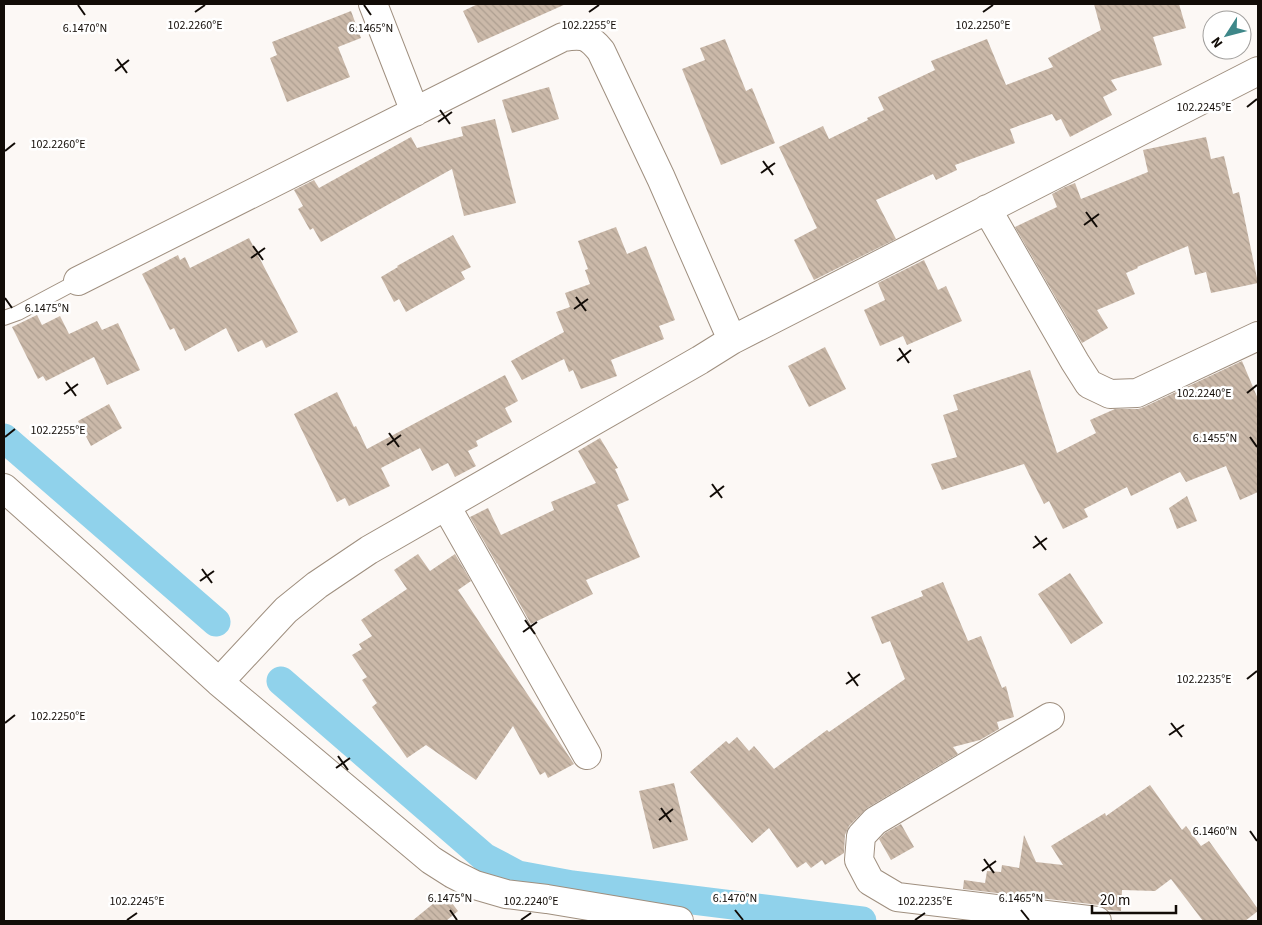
<svg xmlns="http://www.w3.org/2000/svg" width="1262" height="925" viewBox="0 0 1262 925" font-family="'Source Sans 3',sans-serif">
<style>
.lines{fill:none;stroke-linecap:round;stroke-linejoin:round}
.canal{stroke:#90d2eb;stroke-width:29}
.building{fill:url(#building-back-hatch)}
.lane-casing{stroke:#9f8f7f;stroke-width:16}
.street-casing{stroke:#9f8f7f;stroke-width:30}
.lane{stroke:#fff;stroke-width:14}
.street{stroke:#fff;stroke-width:28}
.ticks{fill:none;stroke:#120c07;stroke-width:2}
.ticks-label{font-size:12px;text-anchor:middle;fill:#120c07;stroke:#fff;stroke-width:5;stroke-linejoin:round;paint-order:stroke}
</style>
<defs>
<pattern id="building-back-hatch" width="6" height="6" patternUnits="userSpaceOnUse" patternTransform="scale(1.25)"><rect width="6" height="6" fill="#cbb9a9"/><path d="M-1 5l2 2M0 0l6 6M5-1l2 2" fill="none" stroke="#ad9e90"/></pattern>
</defs>
<rect width="100%" height="100%" fill="#fcf8f5"/>
<g class="lines">
<path class="canal" d="M4,438L216,622
M281,681L484,857L518,875L572,885L862,921"/>
</g>
<path class="building" d="M478,4H566L478,43L463,11Z
M1094,4H1179L1186,28L1153,37L1162,65L1111,80L1117,90L1103,97L1112,115L1070,137L1061,119L1056,121L1052,114L1010,129L1015,143L955,165L957,170L936,180L933,174L876,200L896,239L814,280L794,240L817,228L779,147L823,126L829,139L868,120L867,118L884,110L878,97L935,70L931,61L987,39L1006,85L1053,67L1048,58L1101,30Z
M351,11L361,38L338,47L350,77L287,102L270,58L277,55L272,42Z
M725,39L746,91L752,88L775,143L721,165L682,69L705,60L700,48Z
M549,87L559,119L512,133L502,100Z
M495,119L516,203L464,216L452,169L321,242L313,228L310,230L298,209L303,206L294,190L314,180L319,188L411,137L417,148L463,136L461,127Z
M1206,137L1211,159L1224,156L1233,194L1239,192L1258,283L1211,293L1206,272L1195,275L1188,246L1137,267L1138,268L1126,273L1135,294L1097,310L1108,328L1082,343L1015,227L1057,207L1052,194L1065,187L1075,183L1081,199L1148,172L1143,150Z
M616,227L627,254L646,246L675,320L659,326L664,339L611,360L617,376L581,389L573,370L569,372L564,359L522,380L511,361L564,332L556,312L570,307L565,293L590,284L585,270L588,269L578,241Z
M453,235L471,267L461,272L465,279L406,312L399,299L394,302L381,277L398,267L397,266Z
M249,238L298,332L266,348L262,340L238,352L226,328L185,351L174,328L170,330L142,274L178,255L180,260L185,257L190,268Z
M924,260L938,290L946,286L962,321L907,345L903,336L880,346L864,310L885,300L878,283Z
M37,315L42,325L60,316L69,334L97,321L102,330L118,323L140,370L107,385L94,357L46,381L43,376L38,379L12,327Z
M825,347L846,389L809,407L788,366Z
M1242,361L1258,399V492L1240,500L1226,466L1186,482L1180,472L1131,496L1127,487L1084,509L1088,517L1063,529L1049,501L1044,504L1024,464L942,490L931,464L957,457L943,415L958,410L953,395L1030,370L1057,453L1096,433L1090,420L1115,409H1138L1144,407Z
M505,375L518,401L505,408L512,422L476,441L478,446L468,451L476,466L455,477L448,463L432,471L420,448L381,468L390,486L349,506L345,498L337,502L294,414L337,392L354,427L356,426L367,449Z
M109,404L122,428L91,446L78,421Z
M600,438L618,468L615,469L629,500L617,505L640,557L586,580L593,594L531,624L497,563V564L470,517L488,508L501,535L554,510L551,502L596,483L578,451Z
M1187,496L1197,521L1177,529L1169,508Z
M418,554L430,571L455,554L471,581L458,590L574,764L548,778L545,772L540,775L513,726L476,780L426,745L407,758L372,707L377,703L362,680L367,677L352,655L362,649L359,644L372,636L361,620L407,589L394,570Z
M1070,573L1103,623L1071,644L1038,594Z
M943,582L968,641L981,636L1002,688L1006,686L1014,717L997,722L999,729L980,740L953,747L958,754L867,808L849,826L845,835L844,853L825,865L822,860L811,868L806,862L797,868L769,828L752,843L690,772L726,741L729,744L737,737L749,751L754,746L774,769L827,730L829,732L905,679L890,641L882,644L871,617L923,596L921,591Z
M674,783L688,840L653,849L639,791Z
M1150,785L1182,830L1186,826L1201,846L1209,841L1258,909V911L1245,921H1203L1171,879L1155,891L1122,890L1121,911L1108,910L1099,905L963,889L964,880L985,883L987,871L1001,872L1002,865L1019,868L1024,835L1036,862L1063,865L1051,846L1105,813L1106,816Z
M901,824L914,847L891,860L879,839L885,833Z
M445,894L458,911L446,921H412Z"/>
<g class="lines">
<g class="lane-casing">
<path id="lane" d="M4,318L18,313L78,281"/>
</g>
<g class="street-casing">
<path id="street" d="M373,4L415,112
M987,209L1075,362L1089,384L1110,394L1137,393L1258,336
M78,281L563,37C583,34 588,35 601,51L661,178L732,340
M4,488L86,561L219,682L431,860L453,874L475,885L506,894L547,899L679,921
M446,506L587,755
M219,682L286,610L317,585L369,550L700,360L732,340L1258,71
M1050,717L875,821L861,836L859,860L870,881L897,897L1097,921"/>
</g>
<use href="#lane" class="lane"/>
<use href="#street" class="street"/>
</g>
<path class="ticks" d="M78,5L85,15M364,5L371,15M195,12L205,5M589,12L599,5M983,12L993,5M117,59L127,73M115,71L129,60M1247,107L1257,99M440,110L450,124M438,122L452,112M5,151L15,143M763,161L773,175M761,173L775,163M1086,212L1097,227M1084,225L1099,214M253,246L263,260M251,258L265,248M576,297L586,311M5,298L12,308M574,309L588,299M899,348L909,363M897,361L911,350M66,382L76,396M1247,393L1257,385M64,394L78,384M389,433L399,447M5,437L15,429M1250,437L1257,447M387,445L401,435M712,484L722,498M710,497L724,486M1035,536L1046,550M1033,548L1047,538M202,569L212,583M200,581L214,571M525,620L535,634M523,632L537,622M848,672L858,686M1247,679L1257,671M846,684L860,674M5,723L15,715M1171,723L1182,737M1169,735L1184,725M338,756L348,770M336,768L350,758M661,808L671,822M659,820L673,809M1250,831L1257,841M984,859L994,873M982,871L996,861M450,910L457,920M735,910L743,920M1021,910L1029,920M127,920L137,913M521,920L531,913M915,920L925,913"/>
<g class="ticks-label">
<text x="195" y="29">102.2260°E</text>
<text x="589" y="29">102.2255°E</text>
<text x="983" y="29">102.2250°E</text>
<text x="85" y="32">6.1470°N</text>
<text x="371" y="32">6.1465°N</text>
<text x="1204" y="111">102.2245°E</text>
<text x="58" y="148">102.2260°E</text>
<text x="47" y="312">6.1475°N</text>
<text x="1204" y="397">102.2240°E</text>
<text x="58" y="434">102.2255°E</text>
<text x="1215" y="442">6.1455°N</text>
<text x="1204" y="683">102.2235°E</text>
<text x="58" y="720">102.2250°E</text>
<text x="1215" y="835">6.1460°N</text>
<text x="450" y="902">6.1475°N</text>
<text x="735" y="902">6.1470°N</text>
<text x="1021" y="902">6.1465°N</text>
<text x="137" y="905">102.2245°E</text>
<text x="531" y="905">102.2240°E</text>
<text x="925" y="905">102.2235°E</text>
</g>
<rect width="1262" height="925" fill="none" stroke="#120c07" stroke-width="10"/>
<g transform="translate(1227 35) rotate(234)"><circle r="24" fill="#ffffff" stroke="#a09e9c"/>
<path d="M0-4L9 19L0 12L-9 19Z" fill="#3e8789"/>
<text y="-8" font-size="14" font-weight="bold" text-anchor="middle" fill="#120c07">N</text>
</g>
<path d="M1092 905v8h84v-8" fill="none" stroke="#120c07" stroke-width="2.5"/>
<text x="1100" y="905" font-size="15" fill="#120c07" stroke="#ffffff" stroke-width="4" paint-order="stroke">20 m</text>
</svg>
